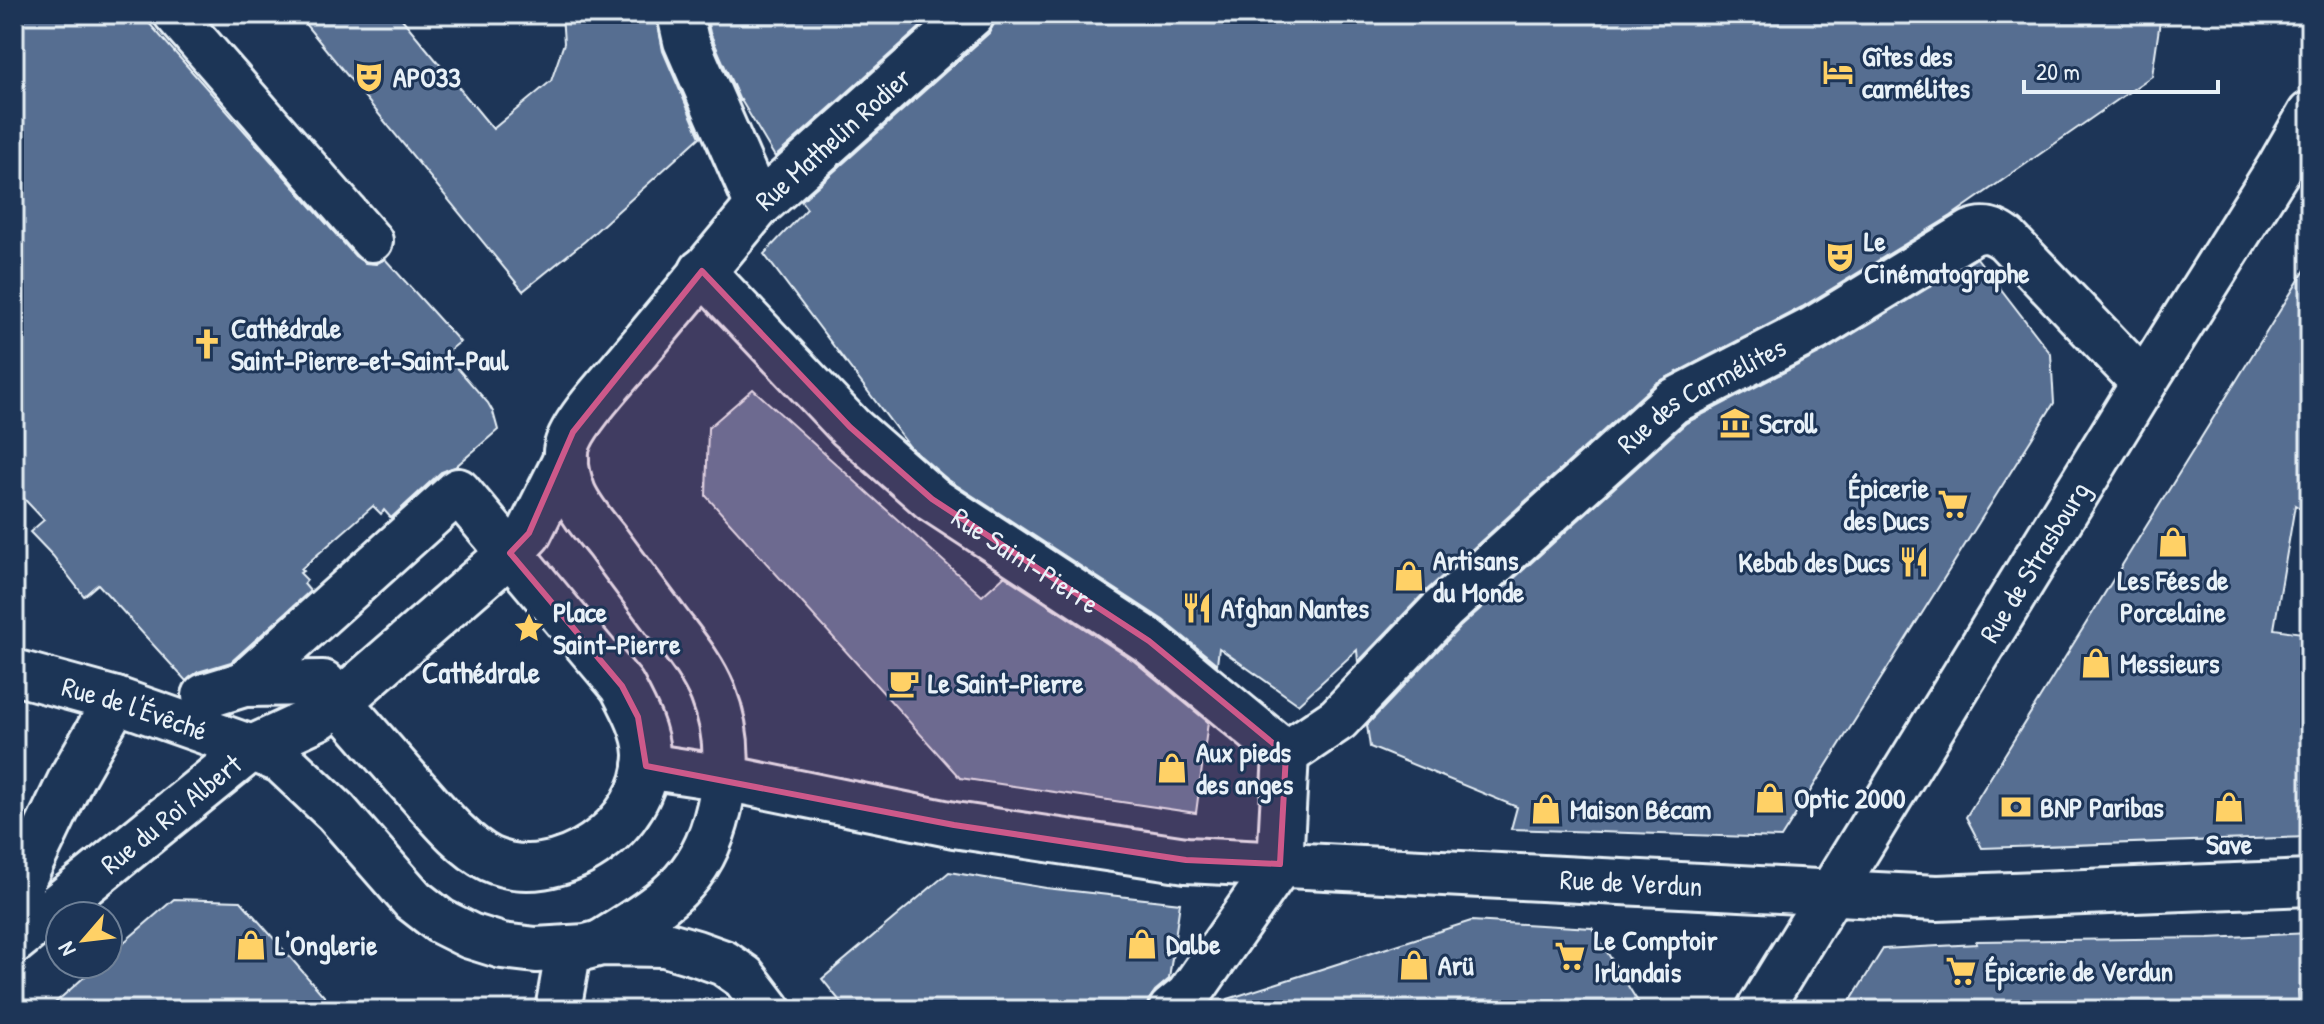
<svg xmlns="http://www.w3.org/2000/svg" width="2324" height="1024" viewBox="0 0 2324 1024" font-family="'Patrick Hand',sans-serif">
<style>
.building{fill:#576e91;stroke:#e8f1f8;stroke-width:2}
.lines{fill:none;stroke-linecap:round;stroke-linejoin:round}
.service-casing{stroke:#e8f1f8;stroke-width:46}
.pedestrian-casing{stroke:#e8f1f8;stroke-width:50}
.minor-casing{stroke:#e8f1f8;stroke-width:50}
.secondary-casing{stroke:#e8f1f8;stroke-width:50}
.service{stroke:#1d3557;stroke-width:40}
.pedestrian{stroke:#1d3557;stroke-width:44}
.minor{stroke:#1d3557;stroke-width:44}
.secondary{stroke:#1d3557;stroke-width:44}
.marked{fill:#cd598a;fill-opacity:0.2;stroke:#cd598a;stroke-width:6;stroke-linejoin:round}
.labels{text-anchor:middle;dominant-baseline:central;stroke-width:6;stroke-linejoin:round;paint-order:stroke}
.poi-label{font-size:28px;font-weight:bold;fill:#e8f1f8;stroke:#1d3557;text-anchor:start}
.street-label{font-size:28px;fill:#e8f1f8;stroke:#1d3557}
.neighbourhood-label{font-size:30px;font-weight:bold;fill:#e8f1f8;stroke:#1d3557}
</style>
<rect width="100%" height="100%" fill="#1d3557"/>
<filter id="ink" filterUnits="userSpaceOnUse"><feTurbulence type="fractalNoise" baseFrequency=".0125" numOctaves="2"/><feDisplacementMap in="SourceGraphic" scale="16" xChannelSelector="R" yChannelSelector="G"/><feConvolveMatrix kernelMatrix="1 2 1 2 8 2 1 2 1" color-interpolation-filters="sRGB"/></filter>
<g filter="url(#ink)">
<path class="building" d="M14,14H141L355,256L365,263L376,264L385,259L460,342L445,354L488,403L493,412L498,430L455,467L441,472L391,518L384,510L381,514L373,506L301,569L303,571L300,573L307,580L304,584L310,591L231,662L198,672L186,681L98,584L84,596L53,556L30,532L44,520L14,488Z
M297,14H398L493,129L551,81L564,43L562,14H656L663,51L700,137L585,241L523,291Z
M706,14H935L775,157L741,100L740,101L710,33Z
M996,14H2161L2152,76L1951,216L1802,307L1656,383L1426,591L1358,662L1357,650L1298,704L1219,648L1217,664L1163,620L947,479L910,447L764,254L807,209L801,201L989,33L995,22Z
M1977,258L2051,354L2054,403L1781,838L1511,829L1517,807L1370,747L1367,725L1460,627L1686,423L1825,351Z
M2310,262V514L2295,505L2274,629L2310,634V837L1982,848L1966,817Z
M753,389L982,596L1004,576L1134,661L1208,722L1196,813L960,778L706,496L708,428Z
M949,872L1046,888L1180,903L1169,979L1155,991L1148,1001L1147,1010H847L822,979Z
M174,899L241,901L336,1010H47L99,964H108V956Z
M1471,921L1592,928L1643,1010H1230L1228,999Z
M2310,933V990L2298,991L2299,1010H1845L1883,949L1977,944L1976,941L2208,938Z"/>
<g class="lines">
<g class="service-casing">
<path id="service" d="M174,14L372,241"/>
</g>
<g class="pedestrian-casing">
<g id="pedestrian">
<path d="M680,14L686,41L758,206"/>
<path id="s1" d="M702,271L850,427L932,499L1149,641L1286,754"/>
<path id="s2" d="M624,367L758,206L972,14"/>
<path d="M205,696L244,684L323,683C352,717 381,750 411,784C433,808 461,845 490,859C557,890 648,826 647,754C646,730 633,707 622,686L458,491L244,684"/>
<path d="M252,748L319,717L339,702L510,553L529,533L566,459"/>
<path id="s3" d="M1286,754L1338,719L1443,609L1672,402L1814,329L1971,233C1985,227 1995,231 2006,239L2144,383"/>
<path id="s4" d="M646,766L725,778L954,825L1186,860L1937,898L2310,883"/>
<path d="M1280,864L1286,754"/>
<path d="M1171,1010L1188,996L1280,864"/>
</g>
</g>
<g class="minor-casing">
<g id="minor">
<path id="s5" d="M14,672L116,700L252,748L282,761L336,812L413,900L440,921L470,936L502,946L536,950L586,947L601,943L665,944L696,953L724,963L744,977L769,1010"/>
<path d="M14,898L72,777L116,700"/>
<path id="s6" d="M14,941L252,748"/>
<path d="M601,943C669,900 707,879 722,794C729,759 726,726 713,693C702,666 683,644 666,621C647,595 627,569 608,543C596,528 581,511 573,493C568,479 563,461 567,446C573,423 608,386 624,367"/>
<path d="M558,1010L569,948"/>
</g>
</g>
<g class="secondary-casing">
<g id="secondary">
<path id="s7" d="M1759,1010L2144,383L2279,168L2310,114"/>
</g>
</g>
<use href="#service" class="service"/>
<use href="#pedestrian" class="pedestrian"/>
<use href="#minor" class="minor"/>
<use href="#secondary" class="secondary"/>
</g>
</g>
<path class="marked" d="M702,271L850,427L932,499L1149,641L1286,754L1280,864L1186,860L954,825L646,766L638,717L622,686L510,553L529,533L573,432Z"/>
<defs>
<g id="hotel-bare" transform="scale(2.4)"><path d="M-6-4.5h1.5V1H6V5H4.5V3h-9V5H-6ZM-4 0a1.8 1.8 0 1 1 3.6 0ZM.5 0V-2.5h3Q6-2.5 6 0Z" fill="#ffd166" stroke="#1d3557" stroke-width="2.5" paint-order="stroke"/></g>
<g id="theatre-bare" transform="scale(2.4)"><path d="M-5-5.5Q0-4 5-5.5V0Q5 5 0 6Q-5 5-5 0ZM-3.3-2.5H-1v1.5H-3.3ZM1-2.5H3.3v1.5H1ZM-2.8 1Q0 5.5 2.8 1Z" fill="#ffd166" stroke="#1d3557" stroke-width="2.5" paint-order="stroke"/></g>
<g id="church-bare" transform="scale(2.4)"><path d="M-1.2-6h2.4v3.5h3.3v2.4h-3.3V6h-2.4V-.1h-3.3v-2.4h3.3Z" fill="#ffd166" stroke="#1d3557" stroke-width="2.5" paint-order="stroke"/></g>
<g id="museum-bare" transform="scale(2.4)"><path d="M0-6L6-3V-2H-6V-3ZM-5-1h2V3h-2ZM-1-1h2V3h-2ZM3-1h2V3H3ZM-6 4H6V6H-6Z" fill="#ffd166" stroke="#1d3557" stroke-width="2.5" paint-order="stroke"/></g>
<g id="supermarket-bare" transform="scale(2.4)"><path d="M-6-5.5h2.5l.6 2H6L4.5 2H-2.5L-4.4-4H-6ZM-1.5 3.2a1.3 1.3 0 1 0 .1 0ZM3 3.2a1.3 1.3 0 1 0 .1 0Z" fill="#ffd166" stroke="#1d3557" stroke-width="2.5" paint-order="stroke"/></g>
<g id="shop-bare" transform="scale(2.4)"><path d="M-5-2.5h2.3a2.7 3.5 0 0 1 5.4 0H5L5.5 6h-11ZM-1.5-2.5h3a1.5 2.3 0 0 0-3 0Z" fill="#ffd166" stroke="#1d3557" stroke-width="2.5" paint-order="stroke"/></g>
<g id="restaurant-bare" transform="scale(2.4)"><path d="M-5-6h1v4h1v-4h1v4h1v-4h1v5L-1.5 .5V6h-2V.5L-5-1ZM5-6V6H3V1.5H1.5Q1.5-4 5-6Z" fill="#ffd166" stroke="#1d3557" stroke-width="2.5" paint-order="stroke"/></g>
<g id="sight-bare" transform="scale(2.4)"><path d="M0-6L1.8-2.2L6-1.7L2.9 1.2L3.7 5.4L0 3.3L-3.7 5.4L-2.9 1.2L-6-1.7L-1.8-2.2Z" fill="#ffd166" stroke="#1d3557" stroke-width="2.5" paint-order="stroke"/></g>
<g id="cafe-bare" transform="scale(2.4)"><path d="M-5.5-4.5H6V0H3Q3 3.5 0 3.5H-2.5Q-5.5 3.5-5.5 0ZM3-3.2v2h1.7v-2ZM-6 4.5H4V6H-6Z" fill="#ffd166" stroke="#1d3557" stroke-width="2.5" paint-order="stroke"/></g>
<g id="bank-bare" transform="scale(2.4)"><path d="M-6-4H6V4H-6ZM0-2.3a2.3 2.3 0 1 0 0 4.6a2.3 2.3 0 1 0 0-4.6Z" fill="#ffd166" stroke="#1d3557" stroke-width="2.5" paint-order="stroke"/></g>
</defs>
<g fill-rule="evenodd">
<use href="#hotel-bare" x="1838" y="72"/>
<use href="#theatre-bare" x="369" y="77"/>
<use href="#theatre-bare" x="1840" y="257"/>
<use href="#church-bare" x="207" y="344"/>
<use href="#museum-bare" x="1735" y="423"/>
<use href="#supermarket-bare" x="1953" y="504"/>
<use href="#shop-bare" x="2173" y="542"/>
<use href="#restaurant-bare" x="1914" y="562"/>
<use href="#shop-bare" x="1409" y="576"/>
<use href="#restaurant-bare" x="1197" y="608"/>
<use href="#sight-bare" x="529" y="628"/>
<use href="#shop-bare" x="2096" y="663"/>
<use href="#cafe-bare" x="904" y="683"/>
<use href="#shop-bare" x="1172" y="768"/>
<use href="#shop-bare" x="1770" y="798"/>
<use href="#bank-bare" x="2016" y="807"/>
<use href="#shop-bare" x="2229" y="807"/>
<use href="#shop-bare" x="1546" y="809"/>
<use href="#shop-bare" x="1142" y="944"/>
<use href="#shop-bare" x="251" y="945"/>
<use href="#supermarket-bare" x="1570" y="956"/>
<use href="#shop-bare" x="1414" y="965"/>
<use href="#supermarket-bare" x="1961" y="971"/>
</g>
<g class="labels">
<g class="poi-label">
<text x="1862" y="56">Gîtes des<tspan x="1862" dy="32">carmélites</tspan></text>
<text x="393" y="77">APO33</text>
<text x="1864" y="241">Le<tspan x="1864" dy="32">Cinématographe</tspan></text>
<text x="231" y="328">Cathédrale<tspan x="231" dy="32">Saint-Pierre-et-Saint-Paul</tspan></text>
<text x="1759" y="423">Scroll</text>
<text x="1929" y="488" text-anchor="end">Épicerie<tspan x="1929" dy="32">des Ducs</tspan></text>
<text x="1433" y="560">Artisans<tspan x="1433" dy="32">du Monde</tspan></text>
<text x="1890" y="562" text-anchor="end">Kebab des Ducs</text>
<text x="2173" y="580" text-anchor="middle">Les Fées de<tspan x="2173" dy="32">Porcelaine</tspan></text>
<text x="1221" y="608">Afghan Nantes</text>
<text x="553" y="612">Place<tspan x="553" dy="32">Saint-Pierre</tspan></text>
<text x="2120" y="663">Messieurs</text>
<text x="928" y="683">Le Saint-Pierre</text>
<text x="1196" y="752">Aux pieds<tspan x="1196" dy="32">des anges</tspan></text>
<text x="1794" y="798">Optic 2000</text>
<text x="2040" y="807">BNP Paribas</text>
<text x="1570" y="809">Maison Bécam</text>
<text x="2229" y="844" text-anchor="middle">Save</text>
<text x="1594" y="940">Le Comptoir<tspan x="1594" dy="32">Irlandais</tspan></text>
<text x="1166" y="944">Dalbe</text>
<text x="275" y="945">L'Onglerie</text>
<text x="1438" y="965">Arü</text>
<text x="1985" y="971">Épicerie de Verdun</text>
</g>
<g class="street-label">
<text stroke="none"><textPath href="#s2" startOffset="310">Rue Mathelin Rodier</textPath></text>
<text stroke="none"><textPath href="#s3" startOffset="552">Rue des Carmélites</textPath></text>
<text stroke="none"><textPath href="#s1" startOffset="436">Rue Saint-Pierre</textPath></text>
<text stroke="none"><textPath href="#s7" startOffset="526">Rue de Strasbourg</textPath></text>
<text stroke="none"><textPath href="#s5" startOffset="126">Rue de l'Évêché</textPath></text>
<text stroke="none"><textPath href="#s6" startOffset="202">Rue du Roi Albert</textPath></text>
<text stroke="none"><textPath href="#s4" startOffset="994">Rue de Verdun</textPath></text>
</g>
<g class="neighbourhood-label">
<text x="481" y="672">Cathédrale</text>
</g>
</g>
<rect width="2324" height="1024" fill="none" stroke="#1d3557" stroke-width="48"/>
<rect x="24" y="24" width="2276" height="976" fill="none" stroke="#e8f1f8" stroke-width="3" filter="url(#ink)"/>
<g transform="translate(84 940) rotate(242)"><circle r="38" fill="#1d3557" stroke="#6e8097" stroke-width="2"/>
<path d="M0-6L14 30L0 20L-14 30Z" fill="#ffd166"/>
<text y="-12" font-size="22" font-weight="bold" text-anchor="middle" fill="#e8f1f8">N</text>
</g>
<path d="M2024 80v12h194v-12" fill="none" stroke="#e8f1f8" stroke-width="4"/>
<text x="2036" y="80" font-size="24" fill="#e8f1f8" stroke="#1d3557" stroke-width="6" paint-order="stroke">20 m</text>
</svg>
